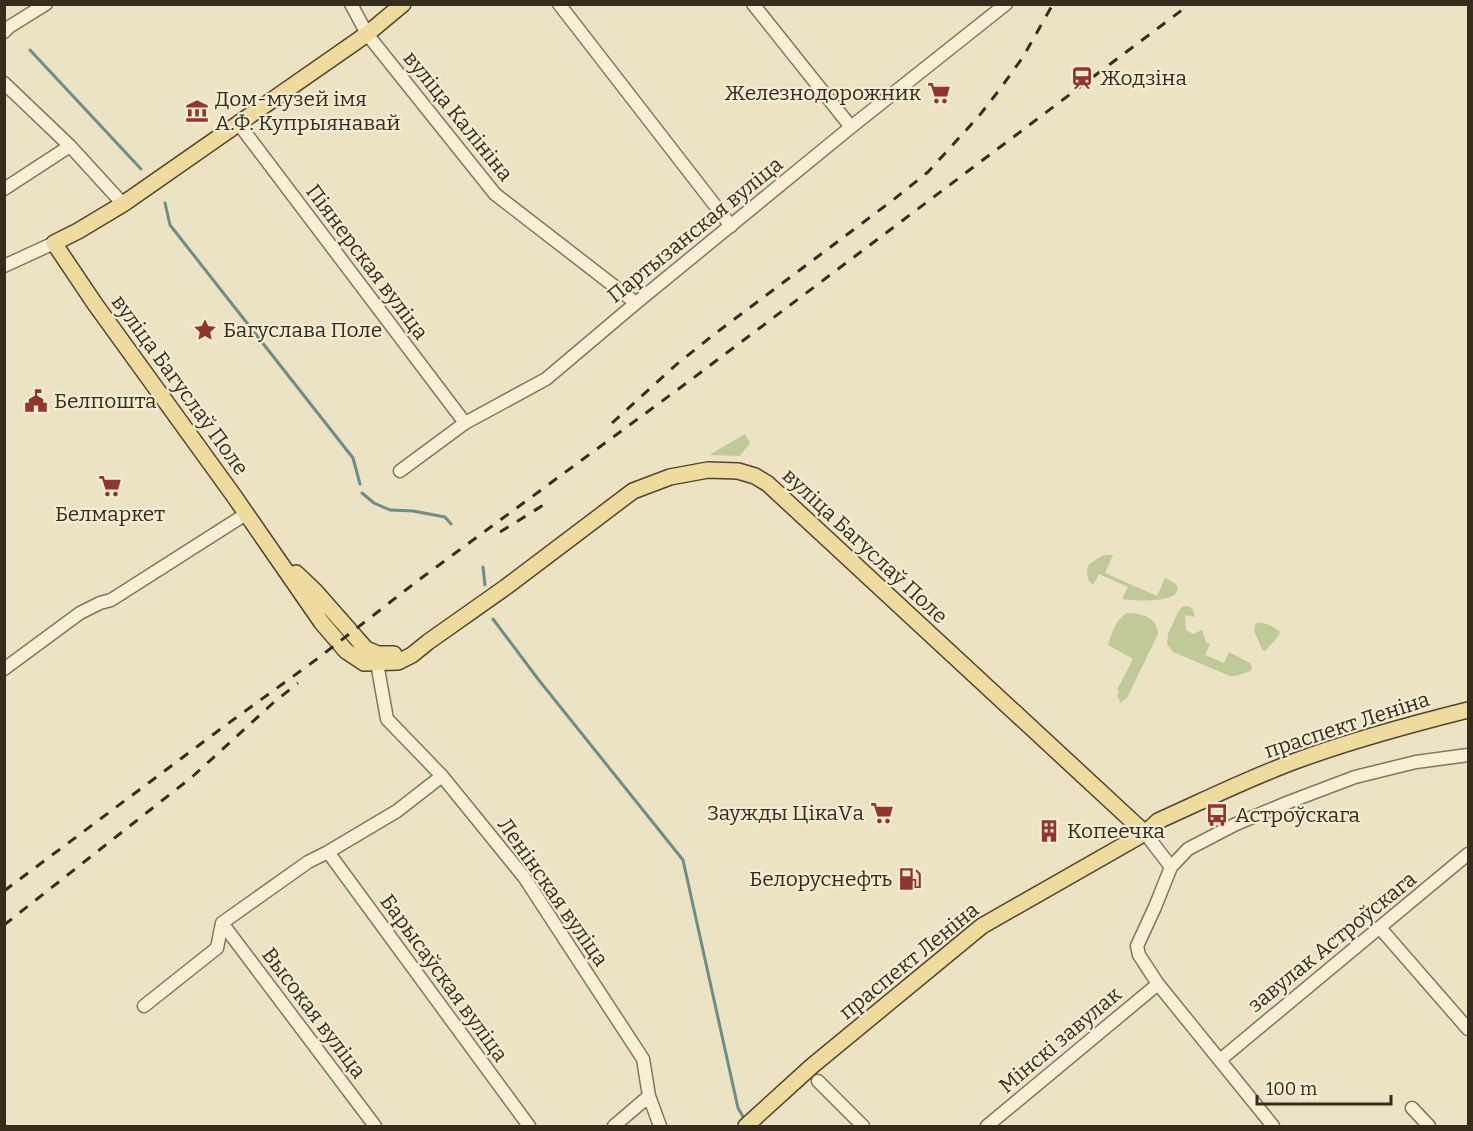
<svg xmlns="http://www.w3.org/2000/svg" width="1473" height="1131" viewBox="0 0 1473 1131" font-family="Bitter,serif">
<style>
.green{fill:#c0ca98}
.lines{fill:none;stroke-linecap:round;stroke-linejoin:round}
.stream{stroke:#6d8d88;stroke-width:3}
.minor-casing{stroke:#86755b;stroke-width:15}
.major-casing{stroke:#54432f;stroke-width:18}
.minor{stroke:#f7f0d6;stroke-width:12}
.major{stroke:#eedb9d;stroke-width:15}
.rail{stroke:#362c1e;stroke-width:3;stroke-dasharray:10 10;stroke-linecap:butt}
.labels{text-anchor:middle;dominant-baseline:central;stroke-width:4.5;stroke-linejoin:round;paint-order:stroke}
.poi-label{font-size:21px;fill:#362c1e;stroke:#f4edd3;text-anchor:start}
.street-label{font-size:21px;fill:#362c1e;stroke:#f4edd3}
</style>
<rect width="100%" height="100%" fill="#ece3c4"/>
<path class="green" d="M745,434L750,443L740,456L709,455Z
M1104,555H1113L1105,573L1157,596L1165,578C1171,581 1179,583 1177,591C1175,603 1132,601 1122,599L1128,587L1099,574L1093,585C1086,579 1086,573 1089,564L1098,558Z
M1188,606L1193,609L1195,617L1185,615L1186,630L1193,634L1202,630L1206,642L1210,644L1205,655L1224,663L1229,652L1250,663L1252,667L1251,671L1235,676H1230L1173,652L1167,644L1168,634L1179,610L1182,607Z
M1127,613C1141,613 1158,617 1158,634L1127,698L1120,703L1119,698L1117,696L1119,692L1117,690L1133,659L1108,645C1112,633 1115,620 1127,613Z
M1257,623C1264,622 1273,626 1279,631L1280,634L1266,650L1264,651L1262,649L1254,631L1255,625Z"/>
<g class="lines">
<path class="stream" d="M30,50L141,169
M165,203L170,225L353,458L360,484
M362,493L374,503L390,510L413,511L445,517L451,524
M483,567L485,585
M493,619L538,679L683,860L738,1108L745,1120"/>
<g class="minor-casing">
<path id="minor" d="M351,4L367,34L495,194L636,303
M559,4L731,226
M753,4L851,127
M4,32L9,27L46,4
M4,83L70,146L123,204
M238,123L465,423
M4,189L70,146
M4,266L54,243
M400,471L465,423L546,379L636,303L851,127L1006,4
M377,663L387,719L442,776L524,877L643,1059L649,1096L660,1126
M4,669L80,613L100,603L111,600L246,514
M1145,833L1171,867L1155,907L1137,946L1139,955L1158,984L1273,1126
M328,852L529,1126
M1171,867L1188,849L1236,824L1289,802L1355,777L1416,762L1468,755
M222,923L375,1126
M1380,928L1468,1029
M144,1006L217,948L222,923L308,862L328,852L397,811L442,776
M1220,1060L1468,854
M818,1081L863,1126
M1412,1108L1429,1126
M614,1126L649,1096
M987,1126L1158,984"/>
</g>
<g class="major-casing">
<path id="major" d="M403,4L367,34L123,204L78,231L54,243L95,304L234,496L322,623L346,651L364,663L398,662L412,655L428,642L506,587L633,491L670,477L708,470L738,471L755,476L768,484L1145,833
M296,573L315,591L366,649L378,654H394
M746,1126L812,1066L982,926L1145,833L1158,821C1205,800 1253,776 1301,759C1356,739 1412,724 1468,710"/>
</g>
<use href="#minor" class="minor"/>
<use href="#major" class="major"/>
<path class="rail" d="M612,423L677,364L712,336L893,200L928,172L979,116L1000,89L1023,57L1053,4
M500,532L545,504
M4,891L226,725L317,659L420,579L688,382L1190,4
M4,925L192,777L273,703L298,683"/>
</g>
<defs>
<g id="station-bare" transform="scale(1.8)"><path d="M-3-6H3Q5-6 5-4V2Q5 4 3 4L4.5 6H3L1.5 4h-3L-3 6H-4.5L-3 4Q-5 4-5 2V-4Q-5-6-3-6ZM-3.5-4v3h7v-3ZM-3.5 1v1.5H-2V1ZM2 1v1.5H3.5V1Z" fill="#92352d" stroke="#f4edd3" stroke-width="2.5" paint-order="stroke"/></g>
<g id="supermarket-bare" transform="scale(1.8)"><path d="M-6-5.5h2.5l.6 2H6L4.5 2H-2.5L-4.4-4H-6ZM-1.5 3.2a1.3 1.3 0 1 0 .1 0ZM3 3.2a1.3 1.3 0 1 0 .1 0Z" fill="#92352d" stroke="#f4edd3" stroke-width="2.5" paint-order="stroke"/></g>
<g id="museum-bare" transform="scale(1.8)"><path d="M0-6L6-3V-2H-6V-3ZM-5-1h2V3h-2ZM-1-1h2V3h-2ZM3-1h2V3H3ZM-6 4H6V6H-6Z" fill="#92352d" stroke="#f4edd3" stroke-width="2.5" paint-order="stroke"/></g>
<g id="sight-bare" transform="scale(1.8)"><path d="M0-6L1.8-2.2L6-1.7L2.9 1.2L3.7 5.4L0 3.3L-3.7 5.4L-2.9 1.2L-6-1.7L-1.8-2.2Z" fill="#92352d" stroke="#f4edd3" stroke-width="2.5" paint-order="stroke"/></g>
<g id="civic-bare" transform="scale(1.8)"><path d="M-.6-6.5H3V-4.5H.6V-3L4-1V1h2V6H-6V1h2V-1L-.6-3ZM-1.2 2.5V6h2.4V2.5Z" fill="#92352d" stroke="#f4edd3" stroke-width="2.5" paint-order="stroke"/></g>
<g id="bus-bare" transform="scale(1.8)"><path d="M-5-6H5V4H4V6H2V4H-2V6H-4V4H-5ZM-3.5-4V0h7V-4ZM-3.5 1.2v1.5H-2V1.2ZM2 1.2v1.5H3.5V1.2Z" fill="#92352d" stroke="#f4edd3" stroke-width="2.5" paint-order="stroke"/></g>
<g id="building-bare" transform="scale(1.8)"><path d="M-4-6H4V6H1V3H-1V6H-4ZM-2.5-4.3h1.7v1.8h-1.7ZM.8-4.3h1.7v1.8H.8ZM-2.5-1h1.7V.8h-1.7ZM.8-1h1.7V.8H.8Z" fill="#92352d" stroke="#f4edd3" stroke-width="2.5" paint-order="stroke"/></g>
<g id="fuel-bare" transform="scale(1.8)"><path d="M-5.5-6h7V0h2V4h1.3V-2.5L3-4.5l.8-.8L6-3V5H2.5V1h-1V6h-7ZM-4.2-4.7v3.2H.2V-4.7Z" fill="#92352d" stroke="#f4edd3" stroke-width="2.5" paint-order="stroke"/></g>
</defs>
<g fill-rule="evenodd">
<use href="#station-bare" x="1082" y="78"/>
<use href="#supermarket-bare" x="939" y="93"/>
<use href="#museum-bare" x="197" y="111"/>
<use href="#sight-bare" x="205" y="330"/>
<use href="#civic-bare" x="36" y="401"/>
<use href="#supermarket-bare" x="110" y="486"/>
<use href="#supermarket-bare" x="882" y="813"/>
<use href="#bus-bare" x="1217" y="815"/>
<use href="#building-bare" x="1049" y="831"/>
<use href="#fuel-bare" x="910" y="879"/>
</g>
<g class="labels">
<g class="poi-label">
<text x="1100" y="78">Жодзіна</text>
<text x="921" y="93" text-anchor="end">Железнодорожник</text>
<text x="215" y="99">Дом-музей імя<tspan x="215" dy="24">А.Ф. Купрыянавай</tspan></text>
<text x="223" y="330">Багуслава Поле</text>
<text x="54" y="401">Белпошта</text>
<text x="110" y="514" text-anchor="middle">Белмаркет</text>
<text x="864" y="813" text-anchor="end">Заужды ЦікаVа</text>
<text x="1235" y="815">Астроўскага</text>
<text x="1067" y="831">Копеечка</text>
<text x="892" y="879" text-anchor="end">Белоруснефть</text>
</g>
<g class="street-label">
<text transform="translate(458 116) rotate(51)">вуліца Калініна</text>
<text transform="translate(695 230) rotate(-39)">Партызанская вуліца</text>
<text transform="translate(367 262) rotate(53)">Піянерская вуліца</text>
<text transform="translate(180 385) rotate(54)">вуліца Багуслаў Поле</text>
<text transform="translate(865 546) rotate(43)">вуліца Багуслаў Поле</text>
<text transform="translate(1347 725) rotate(-18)">праспект Леніна</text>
<text transform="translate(553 892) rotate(55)">Ленінская вуліца</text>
<text transform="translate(1332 942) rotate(-39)">завулак Астроўскага</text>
<text transform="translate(909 961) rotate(-39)">праспект Леніна</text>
<text transform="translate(444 978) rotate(54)">Барысаўская вуліца</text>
<text transform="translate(314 1013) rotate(53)">Высокая вуліца</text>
<text transform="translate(1060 1040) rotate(-40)">Мінскі завулак</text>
</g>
</g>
<rect width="1473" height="1131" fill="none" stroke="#362c1e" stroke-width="12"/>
<path d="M1257 1095v9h134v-9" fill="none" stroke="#362c1e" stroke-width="3"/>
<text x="1266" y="1095" font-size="18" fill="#362c1e" stroke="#f4edd3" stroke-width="4.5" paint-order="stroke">100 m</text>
</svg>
